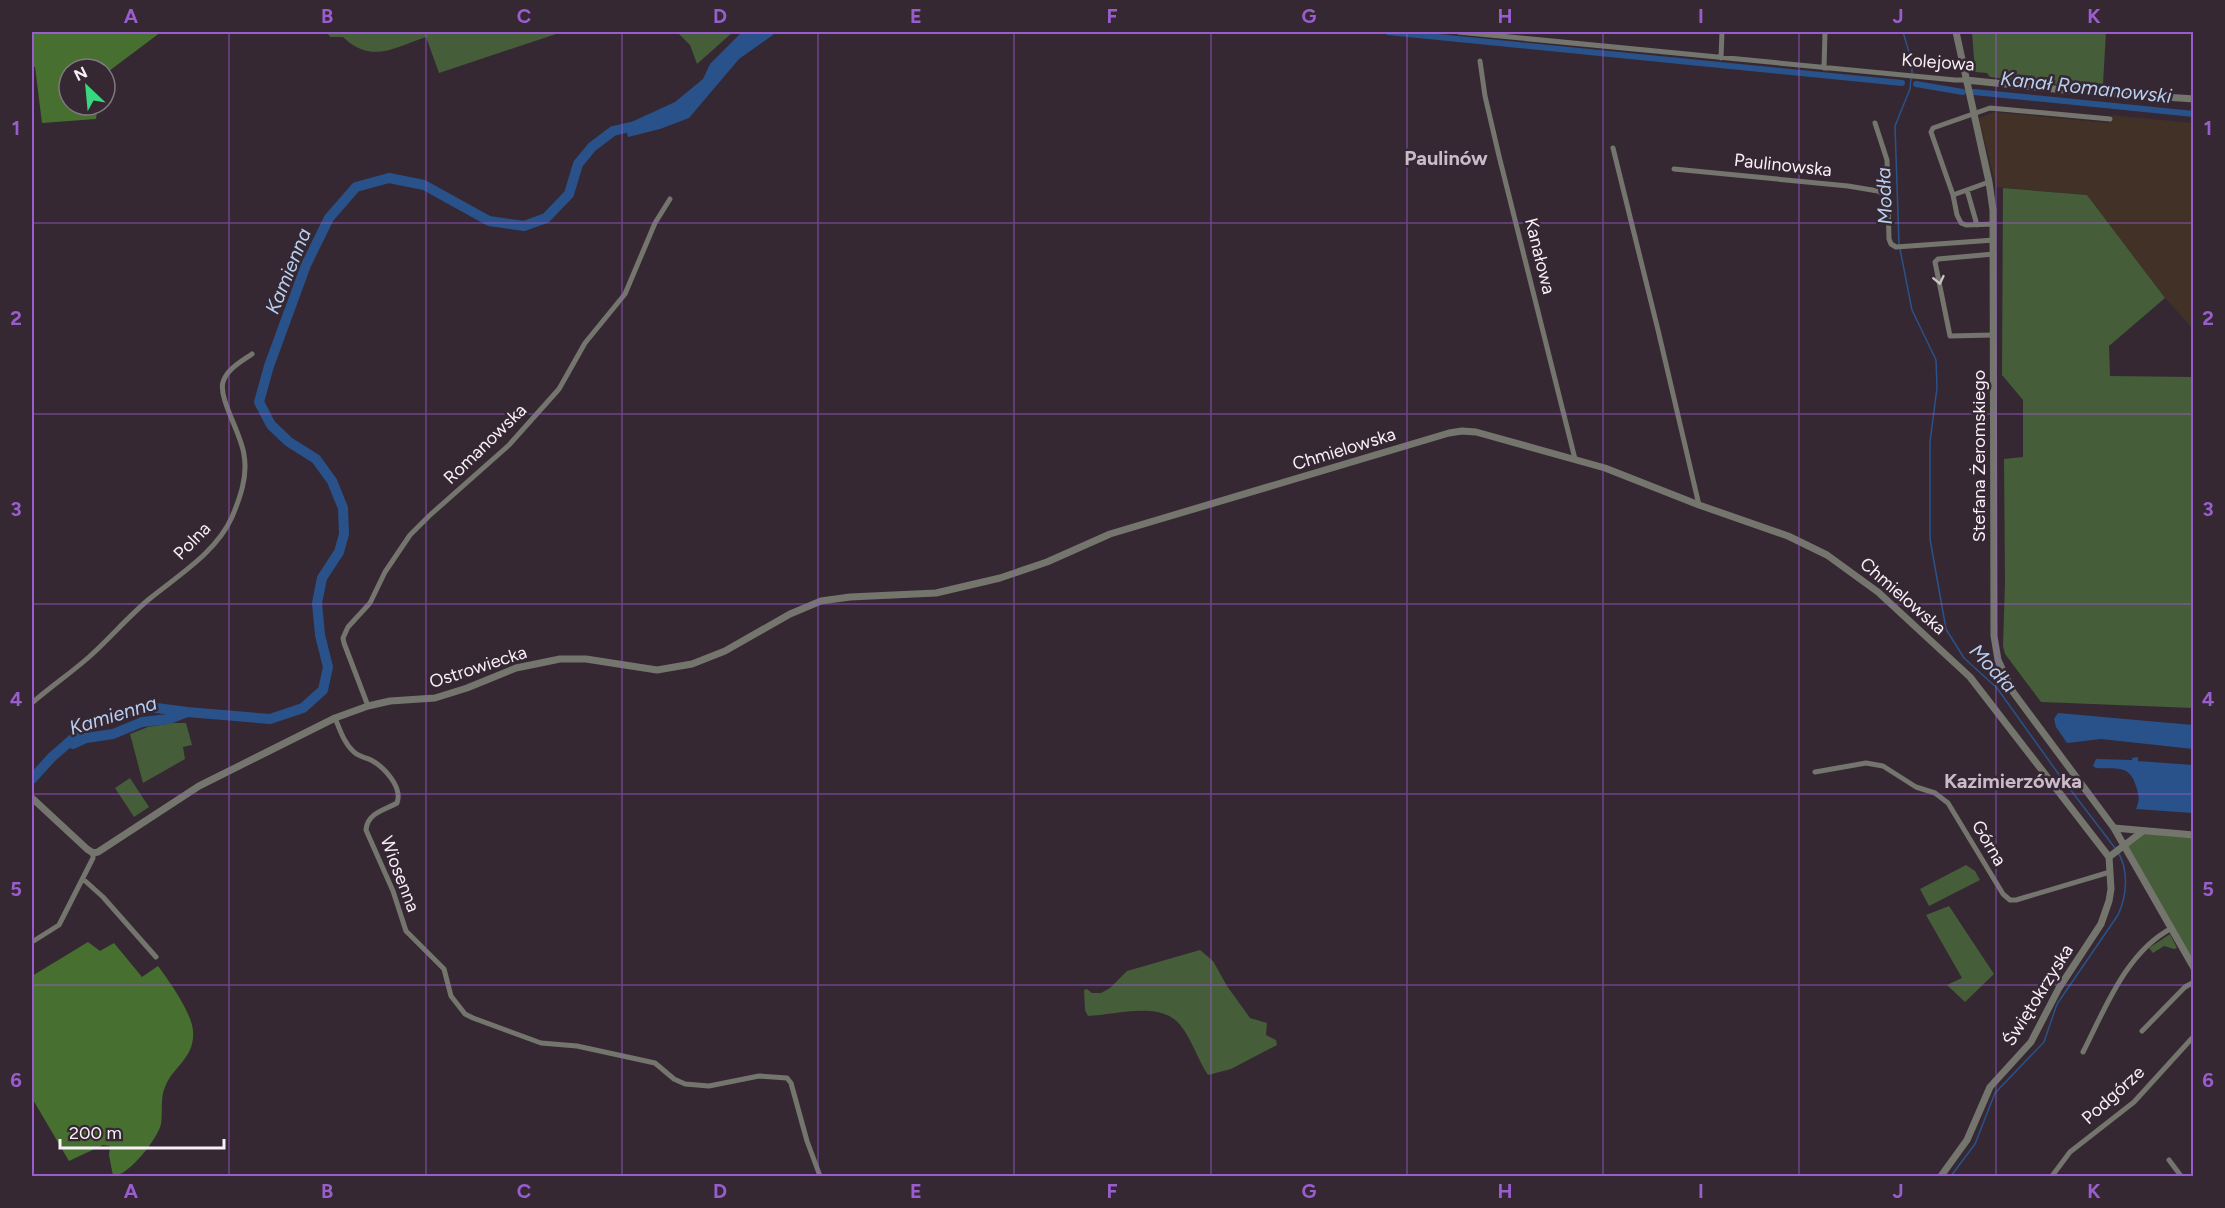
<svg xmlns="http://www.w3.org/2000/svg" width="2225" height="1208" viewBox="0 0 2225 1208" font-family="Figtree,sans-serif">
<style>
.industrial{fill:#413126}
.green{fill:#455d38}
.forest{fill:#477030}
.water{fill:#29528a}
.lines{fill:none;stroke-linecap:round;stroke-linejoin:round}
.stream{stroke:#29528a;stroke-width:1.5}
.canal{stroke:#29528a;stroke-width:6}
.river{stroke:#29528a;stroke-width:10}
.minor{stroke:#74756d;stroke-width:5}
.tertiary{stroke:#74756d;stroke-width:7}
.oneway{stroke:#cac4c7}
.grid{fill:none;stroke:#9a5dcd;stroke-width:1.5;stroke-opacity:0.55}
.labels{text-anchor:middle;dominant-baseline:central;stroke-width:5;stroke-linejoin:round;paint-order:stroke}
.street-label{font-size:18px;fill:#f8eff7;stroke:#352833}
.water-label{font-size:20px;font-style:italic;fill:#b7cff0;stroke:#352833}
.neighbourhood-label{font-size:20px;font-weight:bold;fill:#cbbac9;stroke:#352833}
.neatline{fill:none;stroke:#9a5dcd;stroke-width:2}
.grid-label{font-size:20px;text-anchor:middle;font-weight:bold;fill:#9a5dcd}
</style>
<rect width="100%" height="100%" fill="#352833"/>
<path class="industrial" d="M1994,112L2109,123L2111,115L2193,123V329L2165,298L2087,195L1996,187L1979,118Z"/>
<path class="green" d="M327,32H562L439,73L426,37C394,48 371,64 343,37H330Z
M677,32H733L697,64L690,45Z
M1972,32H2106L2103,84L2067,80L2061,85L1990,77L1987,73L1975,72Z
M2003,188L2087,195L2165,298L2109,346L2110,376L2193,377V708L2041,702L2005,654L2003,646L2005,583L2004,459L2023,457V400L2002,375Z
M173,723H186L192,745L183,747L185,759L143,783L130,734L148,727Z
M130,778L149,807L134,817L115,788Z
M2143,831L2193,835V968L2125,844Z
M1966,865L1975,871L1980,880L1929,906L1920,889Z
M1949,906L1994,974L1965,1002L1947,985L1962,978L1926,915Z
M2170,934L2177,948L2174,949L2164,946L2153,953L2149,948Z
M1200,950L1213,961L1227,986L1250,1018L1267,1023L1266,1035L1276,1040L1277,1045L1231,1069L1208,1075C1198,1060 1192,1040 1181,1026C1162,1000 1115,1015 1088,1016L1085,1010L1084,990L1087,989L1092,993H1101L1110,988L1127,971Z"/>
<path class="forest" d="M32,32H161L105,74V69H69V105H98L96,119L42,123L35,67H32Z
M88,942L100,951L114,943L142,977L158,966C169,981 192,1013 193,1031C195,1058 173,1066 165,1087C160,1098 163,1112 161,1124C158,1138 129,1176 113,1176L109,1155L110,1146L103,1145L69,1161L32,1098V976Z"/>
<path class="water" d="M742,32H777L739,59L689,118L660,129L628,137L625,125L675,102L703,79L710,64Z
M2058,713L2193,725V749L2101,739L2067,743L2056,727L2054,719Z
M2138,757V761L2193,765V813L2136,809C2140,800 2139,796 2136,786C2130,764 2115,769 2096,768L2093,766L2096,759L2132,760V758Z"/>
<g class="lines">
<path class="stream" d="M1903,32L1912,62V73
M1899,244L1895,126L1910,89L1911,78
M1900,249L1912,310L1936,360L1937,388L1930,442V539L1946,629L1964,658L1997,688L2060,776L2115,848
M1951,1176L1975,1144L1995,1093L2044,1042L2057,1004L2118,915C2127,896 2129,871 2118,852"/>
<path class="canal" d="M1388,32L1902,83
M1916,84L1963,92
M1974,92L2194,114"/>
<path class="river" d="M73,744L86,738L113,734L142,722L169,719L187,712
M32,779L52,757L84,729L107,717L149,707L187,712L270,719L303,708L323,690L328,667L320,635L317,603L322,578L339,552L344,534L343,508L332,481L316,459L289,442L271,425L259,402L269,366L306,265L329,218L356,187L389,178L424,185L489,221L524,226L546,218L569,194L578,164L592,147L613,131L639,125"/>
<path class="minor" d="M1458,32L1955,80H1966
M1721,58L1722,32
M1480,61L1485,96L1499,156L1575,459
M1824,68L1825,32
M1875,123L1887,160L1889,239L1891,244L1896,247L1994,240
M1613,148L1658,330L1699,505
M1674,169L1848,186L1878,191L1887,197
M1967,190L1977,225
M1953,195L1989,182
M1994,224L1966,225L1961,223L1957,215L1953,195L1931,132L1933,128L1990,108L2110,119
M1993,335L1950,336L1935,262L1938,259L1994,254
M32,703C50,687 71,673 89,657C109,639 127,618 148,600C177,576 216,553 232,517C240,498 248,476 244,455C242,435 218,398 223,382C227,369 242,361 252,354
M368,706L344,643L343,638L348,627L370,603L385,572L410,535L429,516L509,445L559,389L585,343L625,294L655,223L670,199
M335,718C340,730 344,743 354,752C359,757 365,757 371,760C384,767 403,787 397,803C385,810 367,813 366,830L393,891L406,931L444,969L451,996L465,1014L473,1018L541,1043L577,1046L655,1063L674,1079L685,1084L709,1086L759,1076L787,1078L791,1083L807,1141L820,1176
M1815,772L1866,763L1883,766L1916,787L1935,793L1948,803L2003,894L2010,900H2016L2110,872
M83,879L103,897L156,957
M32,942L59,925L93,858V853
M2142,1031L2185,987L2194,982
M2083,1052C2105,1009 2126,952 2172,928
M2169,1160L2181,1176
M2052,1176L2070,1152L2134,1102L2194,1036"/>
<path class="tertiary" d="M1956,32L1989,182L1993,210L1994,636L1998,660L2013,692L2114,828L2194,968
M1966,80L2064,90L2194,99
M32,798L87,849L93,853L98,852L199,786L335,718L368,706L390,701L435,698L467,688L516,668L560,659H586L657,670L692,664L725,651L790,614L821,601L850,597L936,593L1000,578L1047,562L1110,534L1449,433L1462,431L1476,432L1605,468L1699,505L1788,536L1827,555L1878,592L1970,677L2109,857
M2114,828L2194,835
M2109,857L2143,831
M1941,1176L1967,1140L1990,1087L2031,1042L2059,988L2101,924L2109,901L2111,889L2109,857"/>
</g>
<defs><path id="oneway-chevron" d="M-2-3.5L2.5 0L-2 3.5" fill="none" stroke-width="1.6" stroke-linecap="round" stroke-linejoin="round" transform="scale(1.5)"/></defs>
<use class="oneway" href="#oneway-chevron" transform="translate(1939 280) rotate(78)"/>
<path class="grid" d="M229,32V1176M426,32V1176M622,32V1176M818,32V1176M1014,32V1176M1211,32V1176M1407,32V1176M1603,32V1176M1799,32V1176M1996,32V1176M32,223H2194M32,414H2194M32,604H2194M32,794H2194M32,985H2194"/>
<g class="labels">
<g class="street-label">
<text transform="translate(1938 62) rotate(4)">Kolejowa</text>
<text transform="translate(1783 165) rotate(6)">Paulinowska</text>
<text transform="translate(1540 256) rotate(76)">Kanałowa</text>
<text transform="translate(485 444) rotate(-44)">Romanowska</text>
<text transform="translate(1344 449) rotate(-17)">Chmielowska</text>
<text transform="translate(1979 456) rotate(-90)">Stefana Żeromskiego</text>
<text transform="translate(192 541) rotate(-46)">Polna</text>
<text transform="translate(1903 596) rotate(41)">Chmielowska</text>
<text transform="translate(478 667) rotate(-18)">Ostrowiecka</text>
<text transform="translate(1989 843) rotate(59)">Górna</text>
<text transform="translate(400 874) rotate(69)">Wiosenna</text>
<text transform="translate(2038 995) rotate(-58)">Świętokrzyska</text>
<text transform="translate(2113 1095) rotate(-42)">Podgórze</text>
</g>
<g class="water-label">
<text transform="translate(2086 87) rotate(6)">Kanał Romanowski</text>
<text transform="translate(1884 196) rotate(-92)">Modła</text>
<text transform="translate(288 271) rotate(-68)">Kamienna</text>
<text transform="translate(1993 668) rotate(47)">Modła</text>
<text transform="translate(113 715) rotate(-17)">Kamienna</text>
</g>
<g class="neighbourhood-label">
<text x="1446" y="158">Paulinów</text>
<text x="2013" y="781">Kazimierzówka</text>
</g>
</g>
<rect width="2225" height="1208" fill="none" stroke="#352833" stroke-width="66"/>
<g transform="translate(87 87) rotate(334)"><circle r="28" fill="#352833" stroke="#837881" stroke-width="1.5"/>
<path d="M0-4.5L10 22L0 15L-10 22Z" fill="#39d87f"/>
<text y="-9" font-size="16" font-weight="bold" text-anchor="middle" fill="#f8eff7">N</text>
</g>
<path d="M60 1139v9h164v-9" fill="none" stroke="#f8eff7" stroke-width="3"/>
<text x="69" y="1139" font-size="18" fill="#f8eff7" stroke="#352833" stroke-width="4.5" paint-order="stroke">200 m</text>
<rect x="33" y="33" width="2159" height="1142" class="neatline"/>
<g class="grid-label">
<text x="131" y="23">A</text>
<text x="327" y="23">B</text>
<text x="524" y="23">C</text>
<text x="720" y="23">D</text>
<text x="916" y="23">E</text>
<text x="1112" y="23">F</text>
<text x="1309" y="23">G</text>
<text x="1505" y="23">H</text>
<text x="1701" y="23">I</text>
<text x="1898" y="23">J</text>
<text x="2094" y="23">K</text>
<text x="16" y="135">1</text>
<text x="2208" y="135">1</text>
<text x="16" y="325">2</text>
<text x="2208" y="325">2</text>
<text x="16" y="516">3</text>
<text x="2208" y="516">3</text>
<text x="16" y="706">4</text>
<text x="2208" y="706">4</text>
<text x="16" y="896">5</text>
<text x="2208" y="896">5</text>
<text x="16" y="1087">6</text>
<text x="2208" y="1087">6</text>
<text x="131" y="1198">A</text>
<text x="327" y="1198">B</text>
<text x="524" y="1198">C</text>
<text x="720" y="1198">D</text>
<text x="916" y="1198">E</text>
<text x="1112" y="1198">F</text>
<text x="1309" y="1198">G</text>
<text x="1505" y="1198">H</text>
<text x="1701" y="1198">I</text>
<text x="1898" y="1198">J</text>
<text x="2094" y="1198">K</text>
</g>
</svg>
